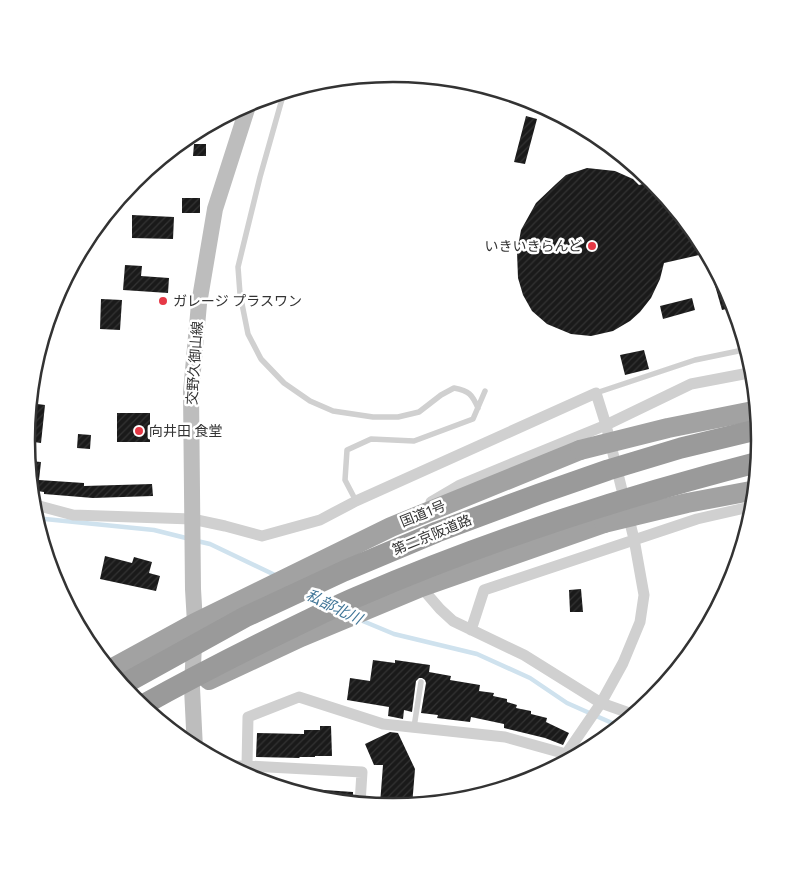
<svg xmlns="http://www.w3.org/2000/svg" width="787" height="881" viewBox="0 0 787 881" font-family="Figtree,'Noto Sans JP',sans-serif">
<style>
.lines{fill:none;stroke-linecap:round;stroke-linejoin:round}
.stream{stroke:#cfe2ee;stroke-width:4.5}
.building{fill:url(#building-hatch)}
.service{stroke:#d0d0d0;stroke-width:5.5}
.minor{stroke:#d0d0d0;stroke-width:11}
.secondary{stroke:#bdbdbd;stroke-width:16}
.trunk{stroke:#a2a2a2;stroke-width:20}
.trunk-bridge{stroke:#a2a2a2;stroke-width:20}
.motorway-bridge{stroke:#9a9a9a;stroke-width:21}
.poi-dot{fill:#e63946;stroke:#fff;stroke-width:2}
.labels{text-anchor:middle;dominant-baseline:central;stroke-width:5;stroke-linejoin:round;paint-order:stroke}
.poi-label{font-size:14px;fill:#333;stroke:#fff;text-anchor:start}
.street-label{font-size:14px;fill:#333;stroke:#fff}
.water-label{font-size:15px;font-style:italic;fill:#3f7597;stroke:#fff}
.rim{fill:none;stroke:#333;stroke-width:2.5}
</style>
<defs>
<pattern id="building-hatch" width="6" height="6" patternUnits="userSpaceOnUse" patternTransform="scale(1.25)"><rect width="6" height="6" fill="#1a1a1a"/><path d="M-1 1l2-2M0 6l6-6M5 7l2-2" fill="none" stroke="#333"/></pattern>
</defs>
<rect width="100%" height="100%" fill="#fff"/>
<g class="lines">
<path class="stream" d="M35,518L154,530L190,539
M197,541L210,544L277,576
M309,596L324,605
M358,619L394,634L477,654L530,678L567,703L612,723H625"/>
</g>
<path class="building" d="M526,116L537,119L525,164L514,162Z
M194,144H206V156H193Z
M587,168L615,171L633,179L639,185L653,181L699,237L708,253L664,263L660,279L651,298L640,312L630,321L613,331L591,336L571,334L547,324L532,311L523,295L518,278L517,252L521,230L536,203L556,184L566,175Z
M182,198H200V213H182Z
M132,215L174,217L173,239L132,238Z
M125,265L142,266L141,276L169,278L168,293L123,290Z
M715,266L733,300L735,307L722,310L710,268Z
M692,298L695,310L663,319L660,306Z
M101,299L122,300L120,330L100,329Z
M644,350L649,369L625,375L620,355Z
M30,403L45,405L41,443L26,441Z
M117,413H150V442H117Z
M78,434L91,435L90,449L77,448Z
M30,461L41,462L39,480L84,483V486L152,484L153,496L93,498L44,494V492L37,491L36,496H32L29,468Z
M105,556L132,563L134,557L152,562L149,573L160,576L156,591L100,579Z
M581,589L583,612H570L569,590Z
M373,660L395,663V660L430,665L429,672L451,676L450,680L480,685L479,691L494,693L493,696L507,699V702L517,705L516,708L531,711V714L547,718L546,722L569,733L563,745L545,738L504,728V724L471,717L470,722L437,718L438,715L421,713L426,683L425,680L422,678H419L416,681L412,712L404,710L403,719L388,716L389,707L347,700L350,678L370,681Z
M320,726H331L332,756H315V757H300L299,758L256,757L257,733L304,734V730H320Z
M390,732L398,733L415,769L412,806L380,804L383,765H374L365,744Z
M296,788L353,792V804L322,801L295,793Z"/>
<g class="lines">
<path class="service" d="M284,92L260,177L238,267L240,294L248,334L261,359L284,383L310,401L333,411L373,417H398L419,412L441,395L454,388C469,391 472,394 478,408
M596,393L695,360L748,349
M356,501L345,480L347,450L371,439L414,441L473,419L485,391
M414,727L421,682"/>
<path class="minor" d="M431,502L460,485L606,425L691,384L754,372
M32,504L73,515L192,519L225,526L262,536L320,520L356,501L596,393L606,425L634,539L644,595L640,622L623,663L601,703L632,714H636
M421,587L440,609L453,621L524,655L601,703L566,754V763
M471,630L484,590L697,519L754,506
M228,766H247
M360,804L362,772L247,766L248,717L299,697L383,724L505,737L566,754"/>
<path class="secondary" d="M195,749L192,688L195,623L193,589L191,392L199,304L215,209L249,103"/>
<path class="trunk" d="M109,670L195,623L391,527L580,450
M209,680L301,637L421,587L604,523"/>
<path class="trunk-bridge" d="M580,450L668,428L758,410
M604,523L687,503L756,490"/>
<path class="motorway-bridge" d="M122,685L245,617L344,571L437,532L539,494L608,470L681,448L760,429
M141,706C195,676 250,648 306,621C323,613 340,604 357,597C487,541 622,497 759,462"/>
</g>
<g class="poi-dot">
<circle cx="592" cy="246" r="5"/>
<circle cx="163" cy="301" r="5"/>
<circle cx="139" cy="431" r="5"/>
</g>
<g class="labels">
<g class="poi-label">
<text x="582" y="246" text-anchor="end">いきいきらんど</text>
<text x="173" y="301">ガレージ プラスワン</text>
<text x="149" y="431">向井田 食堂</text>
</g>
<g class="street-label">
<text transform="translate(195 363) rotate(-86)">交野久御山線</text>
<text transform="translate(423 514) rotate(-22)">国道1号</text>
<text transform="translate(432 535) rotate(-22)">第二京阪道路</text>
</g>
<g class="water-label">
<text transform="translate(334 607) rotate(26)">私部北川</text>
</g>
</g>
<path d="M0 0H787V881H0ZM35 440a358 358 0 1 1 716 0a358 358 0 1 1-716 0Z" fill="#fff" fill-rule="evenodd"/>
<path class="rim" d="M35 440a358 358 0 1 1 716 0a358 358 0 1 1-716 0Z"/>
</svg>
